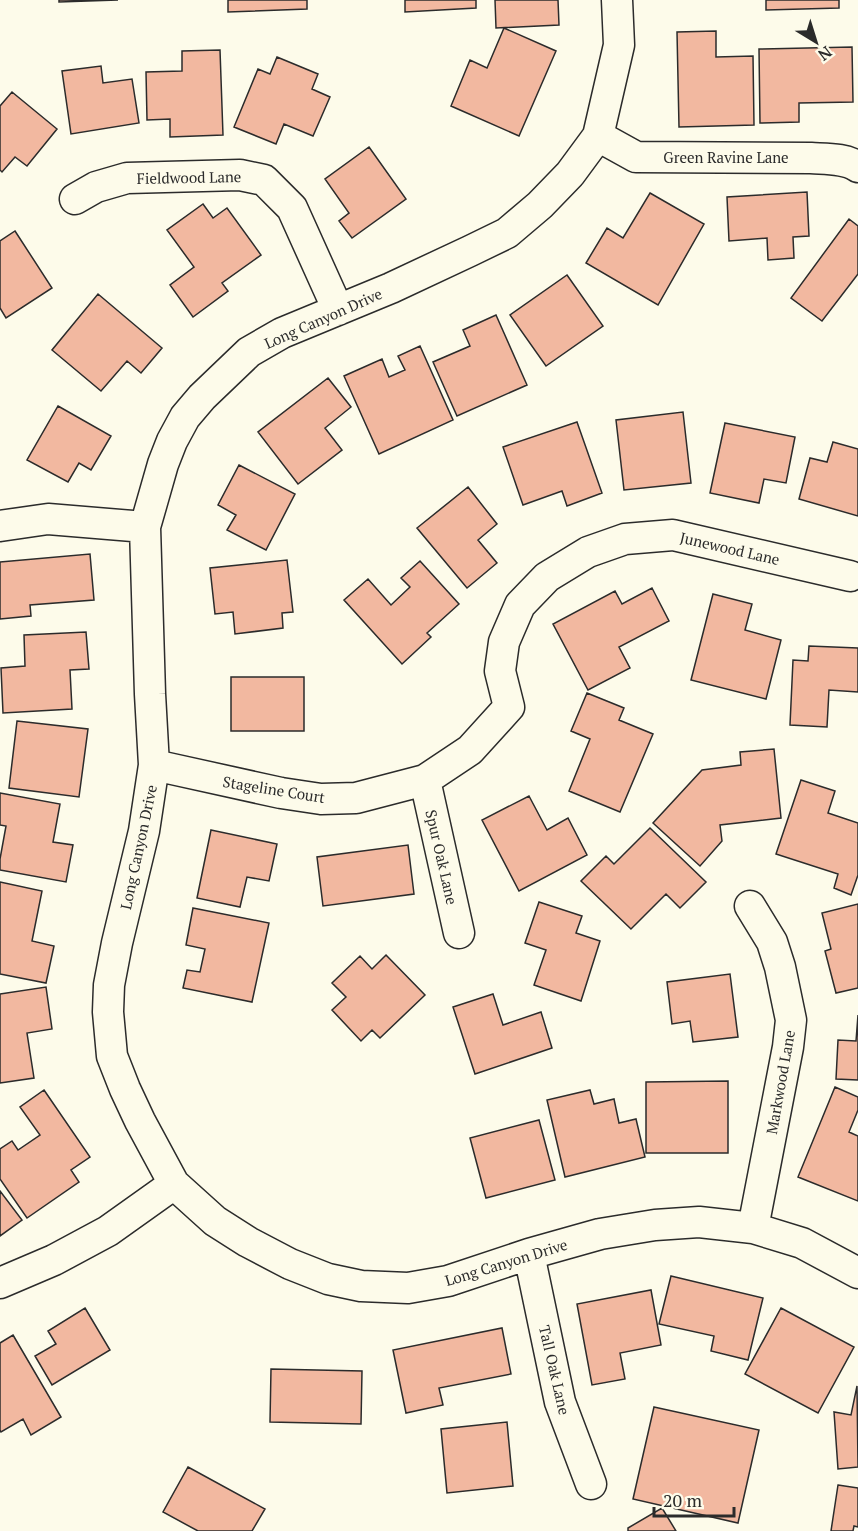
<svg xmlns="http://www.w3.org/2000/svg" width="858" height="1531" viewBox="0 0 858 1531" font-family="'PT Serif',serif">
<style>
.building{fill:#f2b8a0;stroke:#2b2b2b;stroke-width:1.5}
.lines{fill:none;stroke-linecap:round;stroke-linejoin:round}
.minor-casing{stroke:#2b2b2b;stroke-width:33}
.minor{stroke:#fdfbea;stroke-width:30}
.labels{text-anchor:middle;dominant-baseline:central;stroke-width:4.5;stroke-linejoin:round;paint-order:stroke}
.street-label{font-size:15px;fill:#2b2b2b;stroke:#fdfbea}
</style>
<rect width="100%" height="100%" fill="#fdfbea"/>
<path class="building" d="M59,0H118L59,2Z
M228,0H307V9L228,12Z
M405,0H476V8L405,12Z
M495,0H558L559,25L496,28Z
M766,0H839V8L766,10Z
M504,28L556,51L519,136L451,106L470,60L487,68Z
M716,31V57L753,56L754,125L679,127L677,32Z
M852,47L853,102L799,103V122L760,123L759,49Z
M220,50L223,135L170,137V119L147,120L146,72L182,71V51Z
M277,57L318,74L312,89L330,97L313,136L284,124L276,144L234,127L258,69L270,74Z
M101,66L103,83L132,79L139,123L71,134L62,71Z
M12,92L57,129L27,166L15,157L2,172L0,170V106Z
M369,147L406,199L352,238L339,221L349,213L325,179Z
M807,192L809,236L793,237L794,258L768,260L767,238L729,241L727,197Z
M650,193L704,224L658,305L586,263L607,228L623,238Z
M203,204L213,218L227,208L261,255L222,283L228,291L193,317L170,285L194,267L167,230Z
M849,219L858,226V274L822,321L791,298Z
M15,231L52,288L6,318L0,308V241Z
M567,275L603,326L546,366L510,315Z
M98,294L162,348L141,373L127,361L101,391L52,350Z
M496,315L527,385L457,416L433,362L470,346L463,330Z
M420,346L453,420L379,454L344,376L382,359L389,377L405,370L398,356Z
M328,378L351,407L325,428L342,450L298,484L258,432Z
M58,406L111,436L91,470L79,463L68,482L27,460Z
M683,412L691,483L624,490L616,420Z
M577,422L602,493L567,506L562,491L523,505L503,447Z
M725,423L795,437L786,483L764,479L759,503L710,493Z
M833,442L858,449V516L799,499L810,458L827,462Z
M239,465L295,494L266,550L227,530L236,515L218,505Z
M468,487L497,524L478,540L497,563L467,588L417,528Z
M90,554L94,600L30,605L31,616L0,619V562Z
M287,560L293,612L282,613L283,628L235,634L233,612L215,614L210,568Z
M420,561L459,604L427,633L431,637L402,664L344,600L368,579L391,605L410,587L401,578Z
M652,588L669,621L619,647L630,668L588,690L553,624L615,591L622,604Z
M713,594L752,604L745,630L781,640L766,699L691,680Z
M86,632L89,669L70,670L72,709L3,713L1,668L25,666L24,635Z
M809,646L858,648V692L829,690L827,727L790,725L793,660L808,661Z
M231,677H304V731H231Z
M587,693L624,708L619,720L653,734L620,812L569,791L590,739L571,731Z
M17,721L88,729L79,797L9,788Z
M774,749L781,818L720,825L722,841L700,866L653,823L702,770L741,765L740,752Z
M801,780L835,791L828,813L858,823V875L851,895L834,888L838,874L776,854Z
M0,793L60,804L53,842L73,845L66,882L0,870V859L6,826L0,825Z
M529,796L547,830L568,818L587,855L519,891L482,820Z
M650,828L706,882L680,908L666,894L631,929L581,881L606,856L614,864Z
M211,830L277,844L269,881L247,877L240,907L197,898Z
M408,845L414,894L323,906L317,857Z
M0,882L42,891L32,941L54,946L46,983L0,974Z
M539,902L582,916L576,933L600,941L581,1001L534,985L546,950L525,943Z
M858,904V988L836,993L825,951L831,949L822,913Z
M193,908L269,923L252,1002L183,988L187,970L200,972L205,949L186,945Z
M386,955L425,995L380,1038L372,1030L361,1041L332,1010L346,997L332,983L360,956L372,969Z
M730,974L738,1037L693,1042L690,1021L672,1024L667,982Z
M46,987L52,1029L27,1033L34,1078L0,1083V994Z
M493,994L503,1025L541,1012L552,1048L475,1074L453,1007Z
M858,1015V1080L836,1079L838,1040L856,1041Z
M728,1081V1153H646V1082Z
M835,1087L858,1097V1110L849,1132L858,1136V1201L798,1177Z
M44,1090L90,1157L71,1170L79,1182L27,1218L0,1179V1149L12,1141L18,1150L40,1135L20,1107Z
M590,1090L594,1104L614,1099L619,1123L636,1119L645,1157L565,1177L547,1100Z
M539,1120L555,1180L486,1198L470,1138Z
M0,1191L22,1220L0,1236Z
M671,1276L763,1298L748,1360L711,1351L714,1336L659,1324Z
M651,1290L661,1345L620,1353L625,1379L592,1385L577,1304Z
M85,1308L110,1350L52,1385L35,1356L56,1344L48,1331Z
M781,1308L854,1347L818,1413L745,1374Z
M502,1328L511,1374L439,1388L443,1405L406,1413L393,1350Z
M13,1335L61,1417L31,1435L23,1419L1,1432L0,1430V1343Z
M271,1369L362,1371L361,1424L270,1422Z
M857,1386L858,1467L838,1469L834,1412L851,1415Z
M654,1407L759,1430L738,1523L633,1499Z
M507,1422L513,1486L447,1493L441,1429Z
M188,1467L265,1509L252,1531H198L163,1512Z
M838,1485L858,1488V1527L854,1526L853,1531H831Z
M662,1508L676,1531H628V1528Z"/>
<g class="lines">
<g class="minor-casing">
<path id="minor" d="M617,0L619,45L598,136L570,174L540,205L507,233L470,251L391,288L282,333L249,352L202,397L185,417L172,441L163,464L145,527L150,694L154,765L144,831L117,943L109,985L108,1012L112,1056L125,1089L140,1121L174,1184L215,1221L248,1242L290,1264L328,1279L361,1286L408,1288L448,1281L529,1254L600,1234L655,1225L699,1222L753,1228L802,1243L858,1273
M598,136L636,157L811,158C826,159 846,158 858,167
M75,199L96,187L127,178L240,175L264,180L292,208L338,310
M0,526L48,519L145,527
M154,765L281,793L321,799L356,798L425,780L470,750L509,707L500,671L504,642L520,605L547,577L588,552L625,539L673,535L850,576
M425,780L459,933
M750,906L772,942L780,967L791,1020L788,1047L753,1228
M529,1254L560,1402L591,1484
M0,1283L54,1260L108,1231L174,1184"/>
</g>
<use href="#minor" class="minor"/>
</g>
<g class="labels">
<g class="street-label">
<text x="726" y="157">Green Ravine Lane</text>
<text transform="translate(189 177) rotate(-1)">Fieldwood Lane</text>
<text transform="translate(323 318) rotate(-24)">Long Canyon Drive</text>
<text transform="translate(730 548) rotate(13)">Junewood Lane</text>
<text transform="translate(274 789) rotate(9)">Stageline Court</text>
<text transform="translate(138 847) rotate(-78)">Long Canyon Drive</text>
<text transform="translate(442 857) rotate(77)">Spur Oak Lane</text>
<text transform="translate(780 1082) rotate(-80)">Markwood Lane</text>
<text transform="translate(506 1262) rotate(-17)">Long Canyon Drive</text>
<text transform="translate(555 1370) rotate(77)">Tall Oak Lane</text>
</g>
</g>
<g transform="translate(816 42) rotate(142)" stroke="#fdfbea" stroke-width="4.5" paint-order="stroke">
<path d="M0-4.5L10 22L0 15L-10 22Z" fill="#2b2b2b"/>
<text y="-9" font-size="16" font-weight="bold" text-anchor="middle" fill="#2b2b2b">N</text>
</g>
<path d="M654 1507v9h80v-9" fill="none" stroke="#2b2b2b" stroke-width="3"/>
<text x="663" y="1507" font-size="18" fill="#2b2b2b" stroke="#fdfbea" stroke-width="4.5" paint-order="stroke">20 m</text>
</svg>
